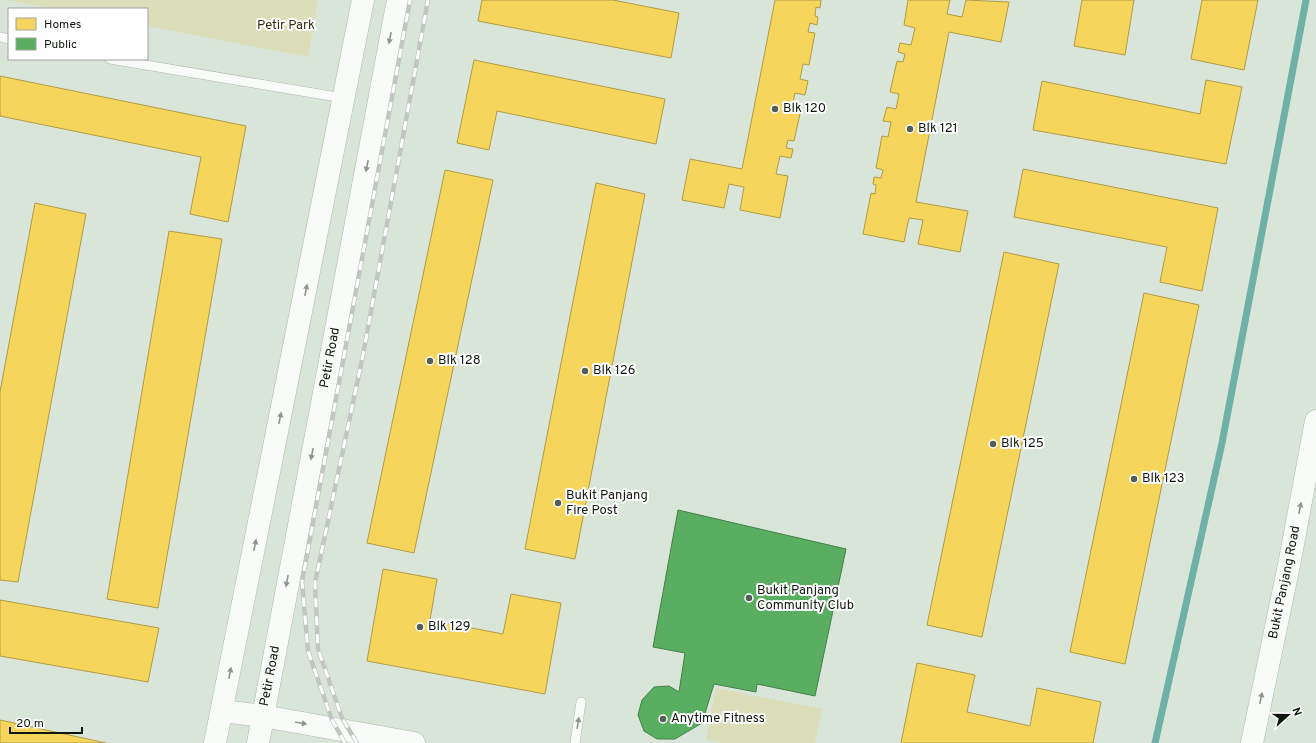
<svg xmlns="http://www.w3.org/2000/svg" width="1316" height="743" viewBox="0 0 1316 743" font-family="Overpass,sans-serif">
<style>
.green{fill:#dcdeba}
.homes{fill:#f6d55c;stroke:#b09c45}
.public{fill:#5aae61;stroke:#438048}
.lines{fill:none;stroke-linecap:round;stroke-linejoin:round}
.stream{stroke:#6fb1a7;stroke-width:7}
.lane-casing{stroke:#afb7af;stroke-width:10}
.secondary-casing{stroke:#afb7af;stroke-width:23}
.primary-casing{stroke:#afb7af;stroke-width:23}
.lane{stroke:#f9fbf9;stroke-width:9}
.secondary{stroke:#f9fbf9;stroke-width:22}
.primary{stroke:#f9fbf9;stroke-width:22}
.rail-casing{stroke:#c2c6c2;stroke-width:4.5}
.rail{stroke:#fff;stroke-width:3;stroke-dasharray:9;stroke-linecap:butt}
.oneway{fill:#8f948f}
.poi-dot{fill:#555e55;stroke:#fff;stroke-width:1.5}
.labels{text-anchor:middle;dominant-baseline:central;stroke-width:4;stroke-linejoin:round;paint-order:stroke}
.park-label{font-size:13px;fill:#302e10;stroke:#fff}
.poi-label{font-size:13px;fill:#0e160e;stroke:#fff;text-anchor:start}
.street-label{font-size:13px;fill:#0e160e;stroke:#fff}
</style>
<rect width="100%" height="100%" fill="#dae5da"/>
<path class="green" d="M7,0H318L308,57L147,26V9H54Z
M716,688L822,709L815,743H723L706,740Z"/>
<path class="homes" d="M482,0H613L679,13L671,58L478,21Z
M775,0H821L820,8L816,7L815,16L818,17L817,25L810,23L808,32L815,33L809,65L803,64L800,79L808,81L805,95L795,93L792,108L801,109L794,141L788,140L786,148L793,149L791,158L780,156L776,174L788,176L780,218L740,210L744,187L729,184L724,208L682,200L690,159L742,169Z
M908,0H950L947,14L962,17L966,0L1009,2L1001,42L949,32L916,202L968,211L960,252L918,244L923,220L909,218L904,242L863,234L871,193L875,194L876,185L873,184L874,177L881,178L883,170L876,168L882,136L888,137L891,122L883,121L887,107L896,109L899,94L890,92L897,61L903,62L905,54L898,52L900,43L911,45L915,28L904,25Z
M1082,0H1134L1125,55L1074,46Z
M1202,0H1258L1244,70L1191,59Z
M474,60L665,99L656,144L497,111L489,150L457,143Z
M0,76L246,126L228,222L190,214L201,157L0,116Z
M1206,80L1242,87L1226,164L1033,130L1042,81L1200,114Z
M1023,169L1218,208L1202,291L1160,282L1167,247L1014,217Z
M445,170L493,180L414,553L367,543Z
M596,183L645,194L575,559L525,549Z
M35,203L86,214L18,582L0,580V392Z
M169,231L222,239L158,608L107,599Z
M1004,252L1059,264L982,637L927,625Z
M1144,293L1199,305L1125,664L1070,652Z
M383,569L437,579L430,620L503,634L511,594L561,603L545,694L367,661Z
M0,600L159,628L148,682L0,656Z
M917,663L975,675L967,712L1030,726L1037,688L1101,702L1093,743H901Z
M0,720L106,743H0Z"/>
<path class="public" d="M678,510L846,549L815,696L757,684L756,692L714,684L702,723L675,739H657L644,731L638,715L642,700L654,687L669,686L679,692L685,653L653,647Z"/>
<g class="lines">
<path class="stream" d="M1155,743L1222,443L1306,0"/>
<g class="lane-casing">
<path id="lane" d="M0,37L9,39
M110,59L343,98
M575,743L581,702"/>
</g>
<g class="secondary-casing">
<g id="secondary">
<path d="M222,711L263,716L414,743"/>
<path d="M215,743L363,0"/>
<path id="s1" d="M258,743L398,0"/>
</g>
</g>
<g class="primary-casing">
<g id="primary">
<path id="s2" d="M1252,743L1290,560L1316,421"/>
</g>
</g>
<use href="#lane" class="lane"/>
<use href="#secondary" class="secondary"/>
<use href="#primary" class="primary"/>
<g class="rail-casing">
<path id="rail" d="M345,743L332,720L308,651L302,582L410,0
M357,743L342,718L318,649L315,583L363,355L428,0"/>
</g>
<use href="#rail" class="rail"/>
</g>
<defs><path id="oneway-solid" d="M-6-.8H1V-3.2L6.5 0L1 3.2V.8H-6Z"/></defs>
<g class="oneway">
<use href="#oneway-solid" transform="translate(390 38) rotate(101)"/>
<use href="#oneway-solid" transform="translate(367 166) rotate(101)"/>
<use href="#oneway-solid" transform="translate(306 290) rotate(-79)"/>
<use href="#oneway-solid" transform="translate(280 418) rotate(-79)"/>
<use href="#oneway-solid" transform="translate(312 454) rotate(101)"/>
<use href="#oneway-solid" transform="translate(1300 508) rotate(-79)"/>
<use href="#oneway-solid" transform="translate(255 545) rotate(-79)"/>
<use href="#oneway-solid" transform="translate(287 581) rotate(101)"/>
<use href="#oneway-solid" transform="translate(230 673) rotate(-79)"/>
<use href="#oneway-solid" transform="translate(1261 698) rotate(-78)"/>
<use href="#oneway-solid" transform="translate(301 723) rotate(10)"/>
<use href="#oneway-solid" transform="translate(578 723) rotate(-81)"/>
</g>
<g class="poi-dot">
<circle cx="775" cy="109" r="4"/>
<circle cx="910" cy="129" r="4"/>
<circle cx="430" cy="361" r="4"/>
<circle cx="585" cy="371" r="4"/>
<circle cx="993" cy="444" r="4"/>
<circle cx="1134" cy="479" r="4"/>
<circle cx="558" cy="503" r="4"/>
<circle cx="749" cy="598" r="4"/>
<circle cx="420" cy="627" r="4"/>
<circle cx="663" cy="719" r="4"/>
</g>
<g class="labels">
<g class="park-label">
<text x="286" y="26">Petir Park</text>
</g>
<g class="poi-label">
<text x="783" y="109">Blk 120</text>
<text x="918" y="129">Blk 121</text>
<text x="438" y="361">Blk 128</text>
<text x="593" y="371">Blk 126</text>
<text x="1001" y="444">Blk 125</text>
<text x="1142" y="479">Blk 123</text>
<text x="566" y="496">Bukit Panjang<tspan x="566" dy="15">Fire Post</tspan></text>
<text x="757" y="591">Bukit Panjang<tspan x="757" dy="15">Community Club</tspan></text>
<text x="428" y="627">Blk 129</text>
<text x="671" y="719">Anytime Fitness</text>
</g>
<g class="street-label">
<text stroke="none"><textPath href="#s1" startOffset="392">Petir Road</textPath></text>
<text stroke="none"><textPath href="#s2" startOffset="164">Bukit Panjang Road</textPath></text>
<text stroke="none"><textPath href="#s1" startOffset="68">Petir Road</textPath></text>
</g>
</g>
<rect x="8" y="8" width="140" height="52" fill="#ffffff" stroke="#9fa29f"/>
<rect x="16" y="18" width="20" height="12" fill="#f6d55c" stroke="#9fa29f"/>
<text x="44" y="28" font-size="12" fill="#0e160e">Homes</text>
<rect x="16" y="38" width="20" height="12" fill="#5aae61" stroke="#9fa29f"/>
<text x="44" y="48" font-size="12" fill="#0e160e">Public</text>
<g transform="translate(1288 715) rotate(69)" stroke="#ffffff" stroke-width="3" paint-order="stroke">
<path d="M0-3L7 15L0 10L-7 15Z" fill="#0e160e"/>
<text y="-6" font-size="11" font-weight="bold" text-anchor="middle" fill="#0e160e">N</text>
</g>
<path d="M10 727v6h72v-6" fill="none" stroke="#0e160e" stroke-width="2"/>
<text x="16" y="727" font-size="12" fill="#0e160e" stroke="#ffffff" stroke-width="3" paint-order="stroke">20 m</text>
</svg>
